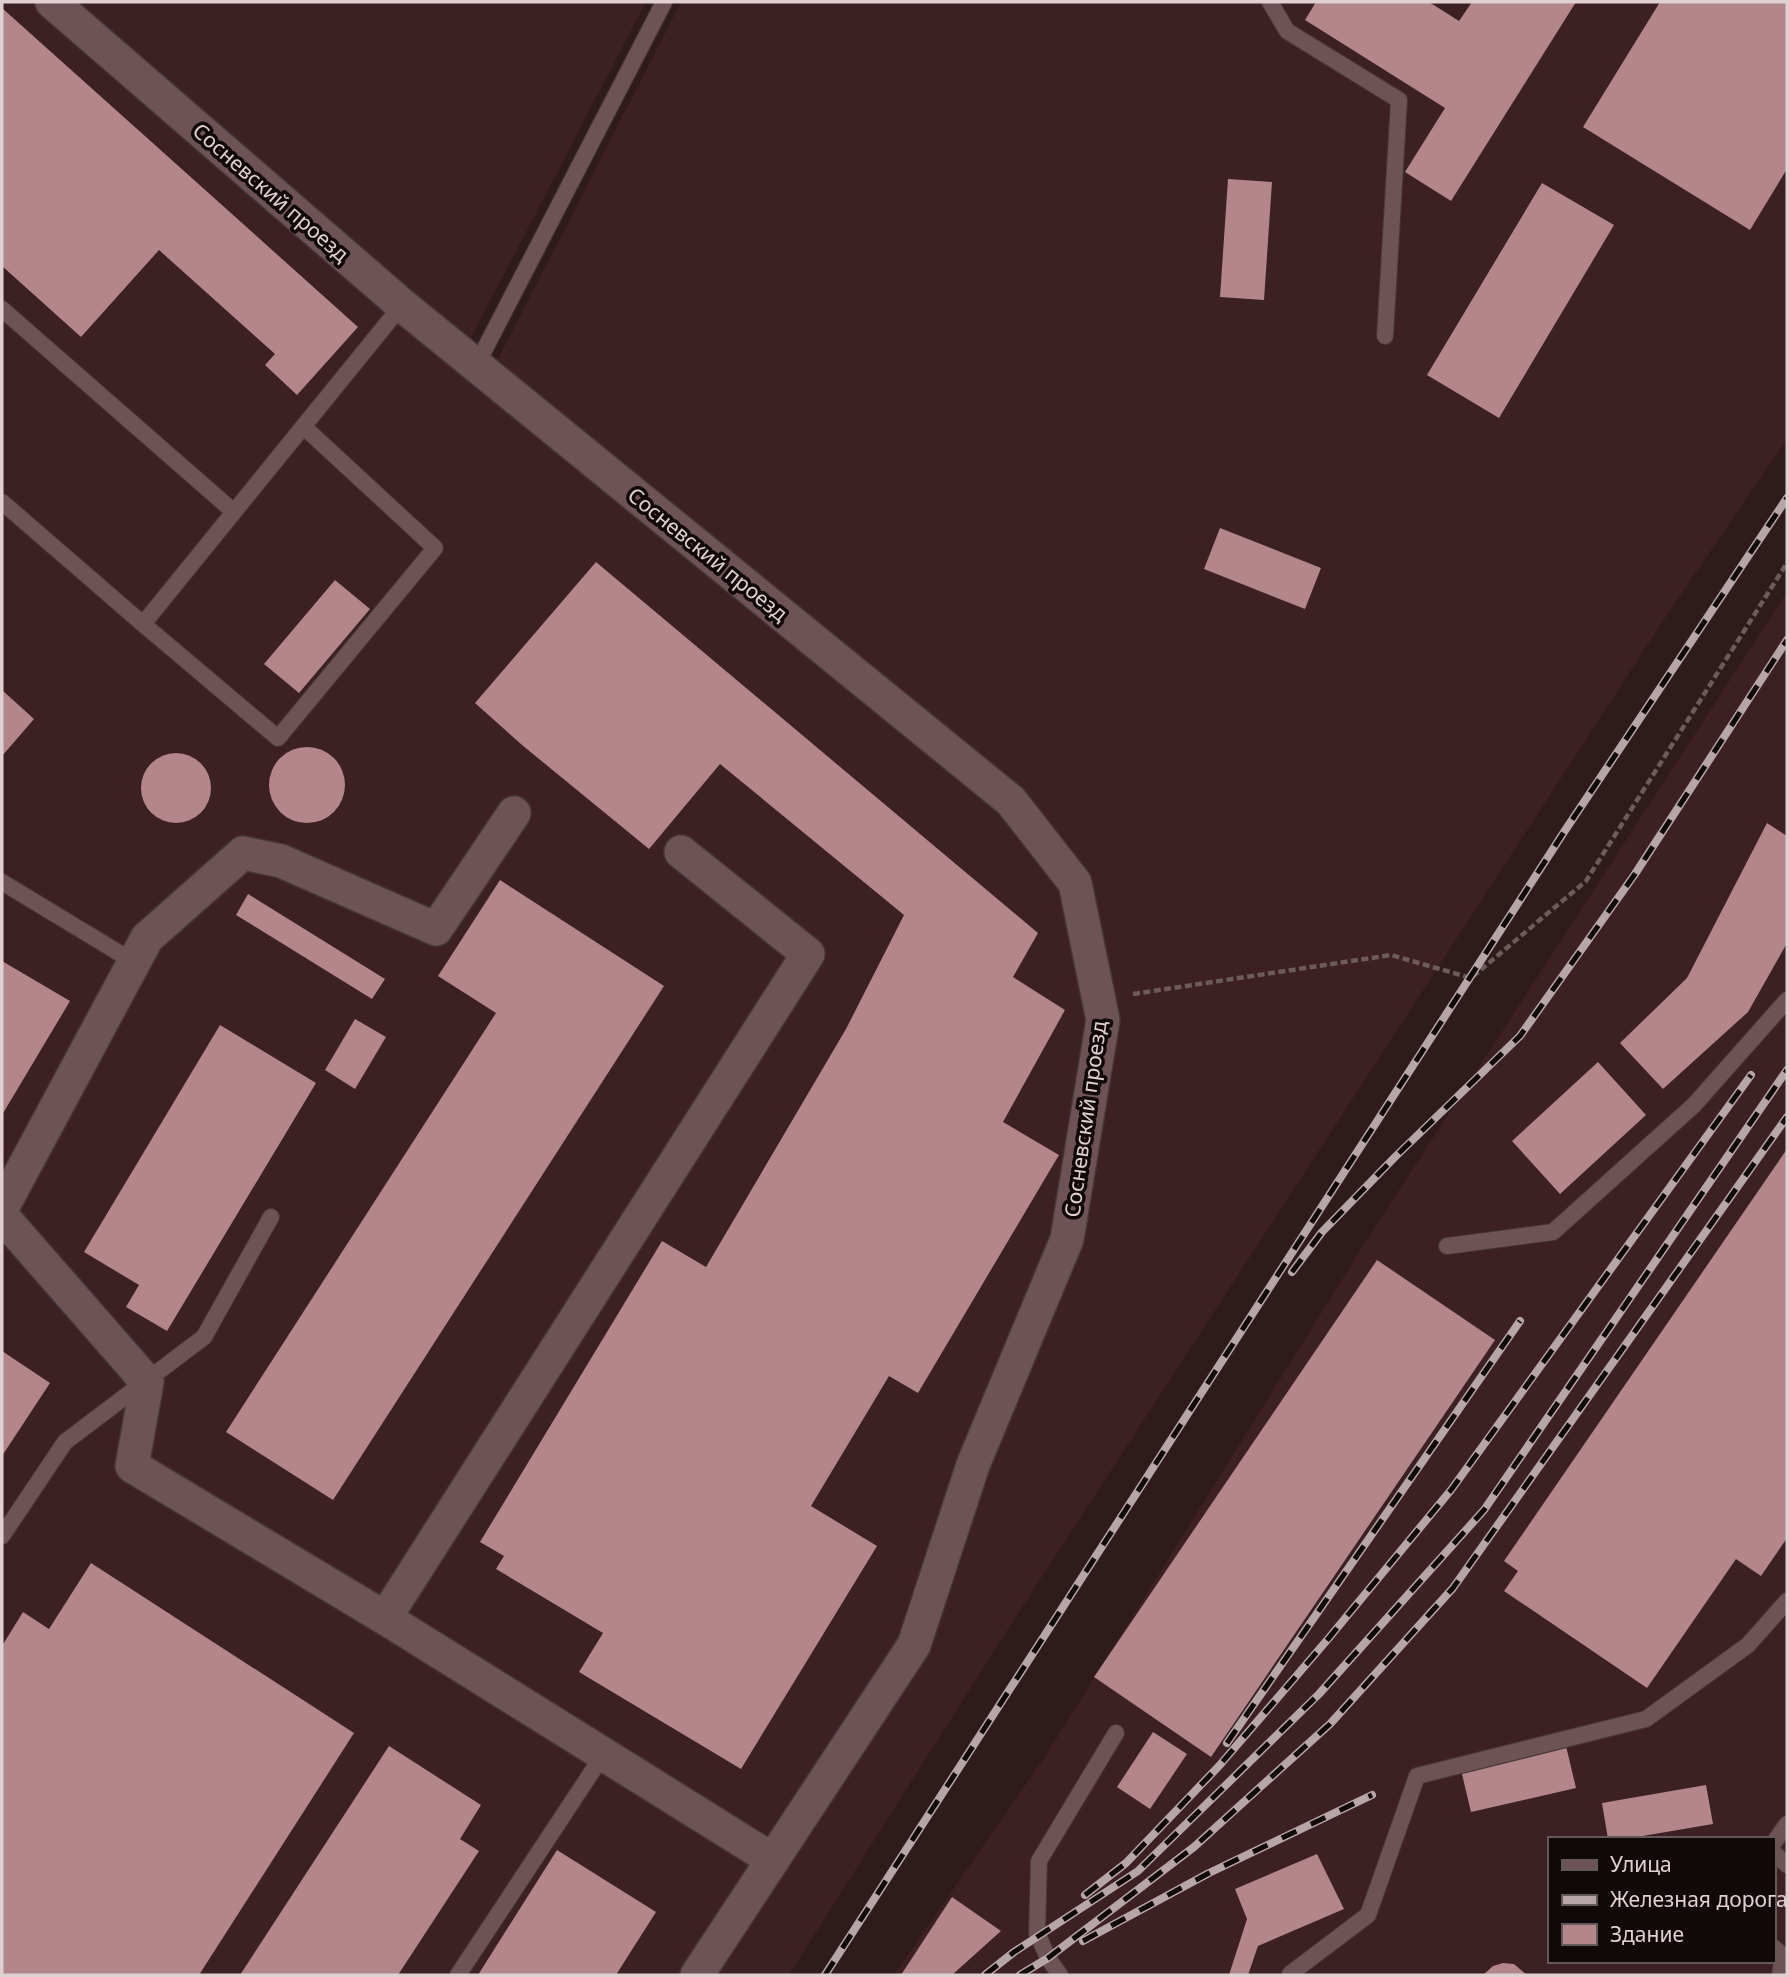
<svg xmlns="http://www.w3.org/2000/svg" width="1789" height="1977" viewBox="0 0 1789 1977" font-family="'Noto Sans',sans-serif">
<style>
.built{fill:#3c2023;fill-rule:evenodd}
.building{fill:#b2868b}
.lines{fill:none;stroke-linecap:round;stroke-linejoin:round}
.lane-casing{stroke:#463637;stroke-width:18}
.street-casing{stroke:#463637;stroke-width:36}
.path{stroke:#6d5a5b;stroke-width:4.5;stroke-dasharray:7 3.5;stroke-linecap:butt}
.lane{stroke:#6d5355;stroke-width:16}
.street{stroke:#6d5355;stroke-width:33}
.rail-casing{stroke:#b7a6a7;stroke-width:8}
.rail{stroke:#110809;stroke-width:5;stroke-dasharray:16;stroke-linecap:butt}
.labels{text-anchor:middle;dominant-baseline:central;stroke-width:7;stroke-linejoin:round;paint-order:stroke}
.street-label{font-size:21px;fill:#e0d0d1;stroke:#110809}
</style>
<rect width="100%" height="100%" fill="#2f1a1c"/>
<path class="built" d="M2,2H646L471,338L498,359L681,2H1787V439L1663,621L999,1643L789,1975H2Z
M1787,592V1975H894L1048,1752L1366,1241ZM1549,1839H1773V1961H1549Z"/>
<path class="building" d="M1316,2H1429L1459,21L1472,2H1576L1451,201L1405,172L1445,108L1305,20Z
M1660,2H1787V169L1750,230L1583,127Z
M2,8L358,327L297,395L265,365L275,354L159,250L81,337L2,266Z
M1228,179L1272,182L1264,300L1220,297Z
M1542,183L1614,225L1499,418L1427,375Z
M1220,528L1321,568L1305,609L1204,569Z
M596,562L1038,933L1013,977L1065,1010L1003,1122L1059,1155L918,1393L889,1376L811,1506L877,1546L741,1769L579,1672L603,1633L496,1569L504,1556L480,1542L662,1241L706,1267L846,1029L904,915L720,764L649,849L522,745L475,703Z
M335,580L370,609L299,693L264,664Z
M2,690L34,719L2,756Z
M269 785a38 38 0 1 1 76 0a38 38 0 1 1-76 0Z
M141 788a35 35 0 1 1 70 0a35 35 0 1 1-70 0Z
M1767,823L1787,836V943L1748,1012L1663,1089L1620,1043L1687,978Z
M500,880L664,986L333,1500L226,1432L496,1013L438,976Z
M248,894L385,979L372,999L236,915Z
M2,961L70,1001L2,1115Z
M355,1019L386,1037L355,1089L325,1070Z
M220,1025L316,1083L167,1331L126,1307L139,1285L84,1252Z
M1598,1062L1646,1115L1560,1194L1512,1141Z
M1787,1149V1538L1761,1576L1736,1559L1647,1688L1504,1591L1518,1571L1504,1561Z
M1377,1260L1495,1340L1211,1757L1094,1677Z
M2,1351L50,1383L2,1456Z
M91,1563L354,1733L199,1975H2V1646L23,1612L49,1629Z
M1153,1732L1187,1754L1150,1809L1117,1787Z
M389,1746L481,1805L460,1839L479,1851L398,1975H240Z
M1566,1746L1576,1788L1471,1812L1461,1770Z
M1706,1785L1713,1824L1625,1839H1608L1602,1803Z
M557,1850L656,1912L628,1956L616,1975H478Z
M1317,1854L1344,1909L1258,1946L1248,1975H1229L1247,1919L1235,1889Z
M952,1897L1001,1931L952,1975H901Z
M1503,1963L1514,1964L1527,1975H1483L1493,1966Z"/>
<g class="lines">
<g class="lane-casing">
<path id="lane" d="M1270,2L1287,31L1399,100L1385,336
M2,309L234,512
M476,366L664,2
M304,427L435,548L278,738L143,624L402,305
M2,502L143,624
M2,882L134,962
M1447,1246L1553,1232L1694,1105L1787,1000
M2,1536L65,1442L204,1337L271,1217
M1773,1844L1787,1824
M1773,1852L1787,1865
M1773,1947L1783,1956L1780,1975
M1290,1974L1368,1915L1417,1776L1646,1719L1748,1645L1787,1601
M458,1975L603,1755
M1060,1975L1048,1958L1037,1933L1039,1861L1116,1733"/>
</g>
<g class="street-casing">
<path id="street" d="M52,2L402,305L1011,801L1075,883L1103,1020L1067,1239L973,1465L914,1645L697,1975
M681,852L808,954L385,1618L773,1860
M2,1208L147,938L243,853L281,861L436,929L514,813
M2,1216L147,1382L132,1466L385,1618"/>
</g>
<path class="path" d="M1133,994L1391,955L1471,978L1586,881L1787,563"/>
<use href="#lane" class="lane"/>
<use href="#street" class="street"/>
<g class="rail-casing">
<path id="rail" d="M1292,1272L1322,1232L1395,1157L1520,1036L1635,874L1787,640
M1227,1743L1520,1321
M1085,1895L1126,1863L1219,1766L1328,1639L1451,1490L1751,1075
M1083,1941L1209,1873L1372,1795
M825,1975L1564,832L1787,498
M985,1975L1014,1952L1138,1871L1319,1694L1484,1510L1787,1070
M1020,1975L1048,1958L1194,1847L1330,1724L1453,1588L1787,1117"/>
</g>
<use href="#rail" class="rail"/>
</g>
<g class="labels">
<g class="street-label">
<text transform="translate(271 192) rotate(41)">Сосневский проезд</text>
<text transform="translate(708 554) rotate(39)">Сосневский проезд</text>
<text transform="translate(1085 1119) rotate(-82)">Сосневский проезд</text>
</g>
</g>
<rect width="1789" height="1977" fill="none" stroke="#e0d0d1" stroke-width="7"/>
<rect x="1548" y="1837" width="228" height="126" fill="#110809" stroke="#645859" stroke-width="2"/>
<rect x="1562" y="1860" width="35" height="10" fill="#6d5355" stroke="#645859" stroke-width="2"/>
<text x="1610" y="1872" font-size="21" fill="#e0d0d1">Улица</text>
<rect x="1562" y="1895" width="35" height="10" fill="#b7a6a7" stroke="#645859" stroke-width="2"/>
<text x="1610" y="1907" font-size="21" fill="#e0d0d1">Железная дорога</text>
<rect x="1562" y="1924" width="35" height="21" fill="#b2868b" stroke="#645859" stroke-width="2"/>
<text x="1610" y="1942" font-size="21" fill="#e0d0d1">Здание</text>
</svg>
